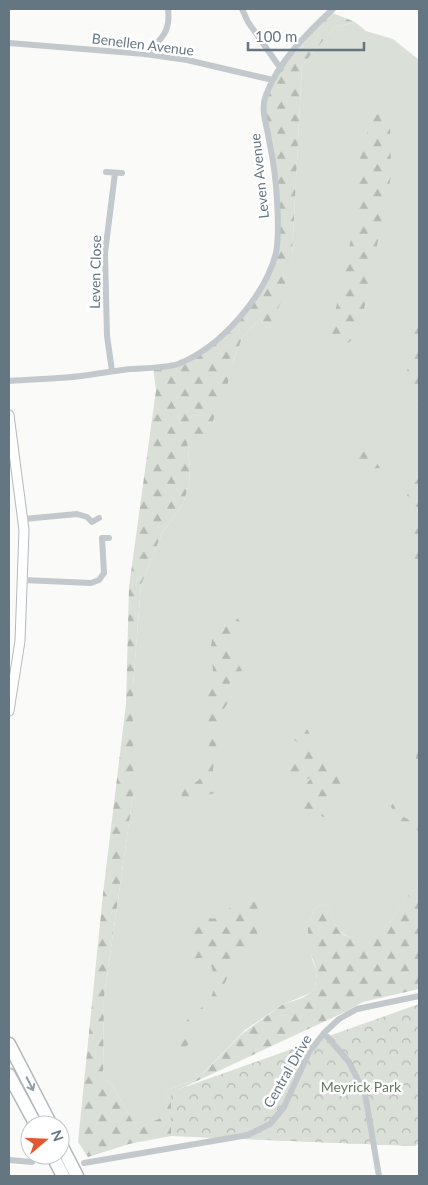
<svg xmlns="http://www.w3.org/2000/svg" width="428" height="1185" viewBox="0 0 428 1185" font-family="Lato,sans-serif">
<style>
.grass{fill:#dadfd7}
.forest{fill:url(#forest-firs)}
.park{fill:url(#park-crowns)}
.lines{fill:none;stroke-linecap:round;stroke-linejoin:round}
.secondary-casing{stroke:#b3babf;stroke-width:11}
.highway-casing{stroke:#b4b9bd;stroke-width:15}
.street{stroke:#c3c8cc;stroke-width:6}
.secondary{stroke:#fff;stroke-width:9}
.highway{stroke:#fff;stroke-width:12}
.oneway{stroke:#939fa8}
.labels{text-anchor:middle;dominant-baseline:central;stroke-width:5;stroke-linejoin:round;paint-order:stroke}
.street-label{font-size:14px;fill:#657683;stroke:#fff}
.park-label{font-size:14px;fill:#687a64;stroke:#fff}
</style>
<defs>
<pattern id="forest-firs" width="22" height="20" patternUnits="userSpaceOnUse" patternTransform="scale(1.25)"><rect width="22" height="20" fill="#dadfd7"/><path d="M5 1l3.5 6h-7zM16 11l3.5 6h-7z" fill="#b4b9b4"/></pattern>
<pattern id="park-crowns" width="20" height="18" patternUnits="userSpaceOnUse" patternTransform="scale(1.25)"><rect width="20" height="18" fill="#dadfd7"/><path d="M2 6a3 3 0 1 1 6 0M12 15a3 3 0 1 1 6 0" fill="none" stroke="#b4b9b4"/></pattern>
</defs>
<rect width="100%" height="100%" fill="#fafaf8"/>
<path class="grass" d="M355,22L366,31L393,39L419,60V887C394,900 391,947 354,938C337,934 333,923 330,907C325,904 319,906 314,909L308,927L312,959L317,972L315,988L310,993L282,1005L245,1030L197,1079L172,1088L166,1091L168,1115L137,1129L113,1086L103,1078L104,997L133,795V686L141,585L162,533L183,504L189,484L190,469L187,438L232,365L242,338L259,319L267,328L292,256L302,65L335,27Z"/>
<path class="forest" d="M330,12L355,22L335,27L302,65L292,256L280,304L268,329L259,319L242,338L232,365L227,386L208,433L187,438L190,469L189,484L183,504L162,533L141,585L133,686V795L104,997L103,1078L113,1086L137,1129L167,1115L166,1091L172,1088L197,1079L243,1033L282,1005L302,998L310,993L315,988L317,972L308,944V927L314,909C319,906 325,904 330,907C333,920 336,934 350,937C394,947 391,902 419,887V989L363,1002L347,1011L171,1093V1136L419,1143L415,1146L171,1136L129,1144L88,1157L78,1142L103,894L126,704L129,587L156,390L153,367L177,364L228,331L257,292L276,252L277,198L263,105L281,69Z
M372,114H380L386,120L390,127L391,176L359,334L348,343L336,342L330,336L358,207L357,166L366,141L369,122Z
M419,301V411L415,388L407,373Z
M366,450L378,452L380,468L363,469L359,465L356,452Z
M418,479L419,507L411,506L407,495L413,484Z
M412,527L419,529V581L411,545Z
M224,609H232L240,622L231,654L242,670L230,683L227,704L218,718L217,742L212,776L206,789L214,793L198,798L187,811L183,803L180,784C220,793 207,719 207,698C207,689 213,681 213,672C213,664 211,657 211,649C211,639 218,617 224,609Z
M298,726L307,729L309,733L310,742L319,751L314,754V758L347,773L348,783L329,792L327,803L331,809L342,812L343,820C330,823 320,813 307,812C301,812 298,814 292,811L293,801L301,802L305,797L302,790L311,778L297,782L289,776L291,765L297,762L303,754L299,743L292,739Z
M419,734V782L415,766Z
M399,796L403,817L414,822L419,818V831L404,824L397,827L391,806Z
M255,896L258,897L257,934L234,963L216,1002L196,1027L189,1044L182,1050L178,1046C180,1037 183,1024 190,1017C198,1009 207,1006 212,995C217,984 212,968 209,957L189,959L190,924L201,914L213,919L238,903Z"/>
<path class="park" d="M419,1004V1143L415,1146L171,1136V1092Z"/>
<g class="lines">
<g class="secondary-casing">
<path id="secondary" d="M9,415L24,530L20,641L9,711"/>
</g>
<g class="highway-casing">
<path id="highway" d="M9,1044L51,1125
M9,1075L36,1125
M60,1143L77,1176
M52,1155L63,1176"/>
</g>
<path class="street" d="M242,9L248,22L281,69
M9,43L145,54L187,60L273,80
M145,54C161,40 171,32 168,9
M106,172L122,173
M112,371L107,336L105,253L115,173
M9,381C33,379 57,379 81,376C97,374 113,371 130,369C144,368 166,368 178,364C220,348 265,296 276,253C279,237 278,216 277,200C276,180 273,159 269,140C267,125 260,110 266,95C278,62 308,32 333,9
M24,519L77,514L87,517L92,522L99,518
M23,580L91,583L99,580L104,573L102,538H109
M324,1033L349,1062L365,1094L379,1176
M9,1160L32,1162
M84,1163L248,1135L270,1124L284,1107L309,1052L324,1033L339,1019L357,1009L419,996"/>
<use href="#secondary" class="secondary"/>
<use href="#highway" class="highway"/>
</g>
<defs><path id="oneway-shaft" d="M-6 0H5M1.5-3L5.5 0L1.5 3" fill="none" stroke-width="1.6" stroke-linecap="round" stroke-linejoin="round" transform="scale(1.25)"/></defs>
<use class="oneway" href="#oneway-shaft" transform="translate(30 1084) rotate(63)"/>
<g class="labels">
<g class="street-label">
<text transform="translate(143 44) rotate(7)">Benellen Avenue</text>
<text transform="translate(259 176) rotate(-96)">Leven Avenue</text>
<text transform="translate(95 272) rotate(-89)">Leven Close</text>
<text transform="translate(287 1071) rotate(-60)">Central Drive</text>
</g>
<g class="park-label">
<text x="361" y="1086">Meyrick Park</text>
</g>
</g>
<rect width="428" height="1185" fill="none" stroke="#657683" stroke-width="20"/>
<g transform="translate(45 1140) rotate(71)"><circle r="24" fill="#ffffff" stroke="#c1c8cd"/>
<path d="M0-4L9 19L0 12L-9 19Z" fill="#e4572e"/>
<text y="-8" font-size="14" font-weight="bold" text-anchor="middle" fill="#657683">N</text>
</g>
<path d="M248 42v8h116v-8" fill="none" stroke="#657683" stroke-width="2.5"/>
<text x="255" y="42" font-size="15" fill="#657683" stroke="#ffffff" stroke-width="4" paint-order="stroke">100 m</text>
</svg>
